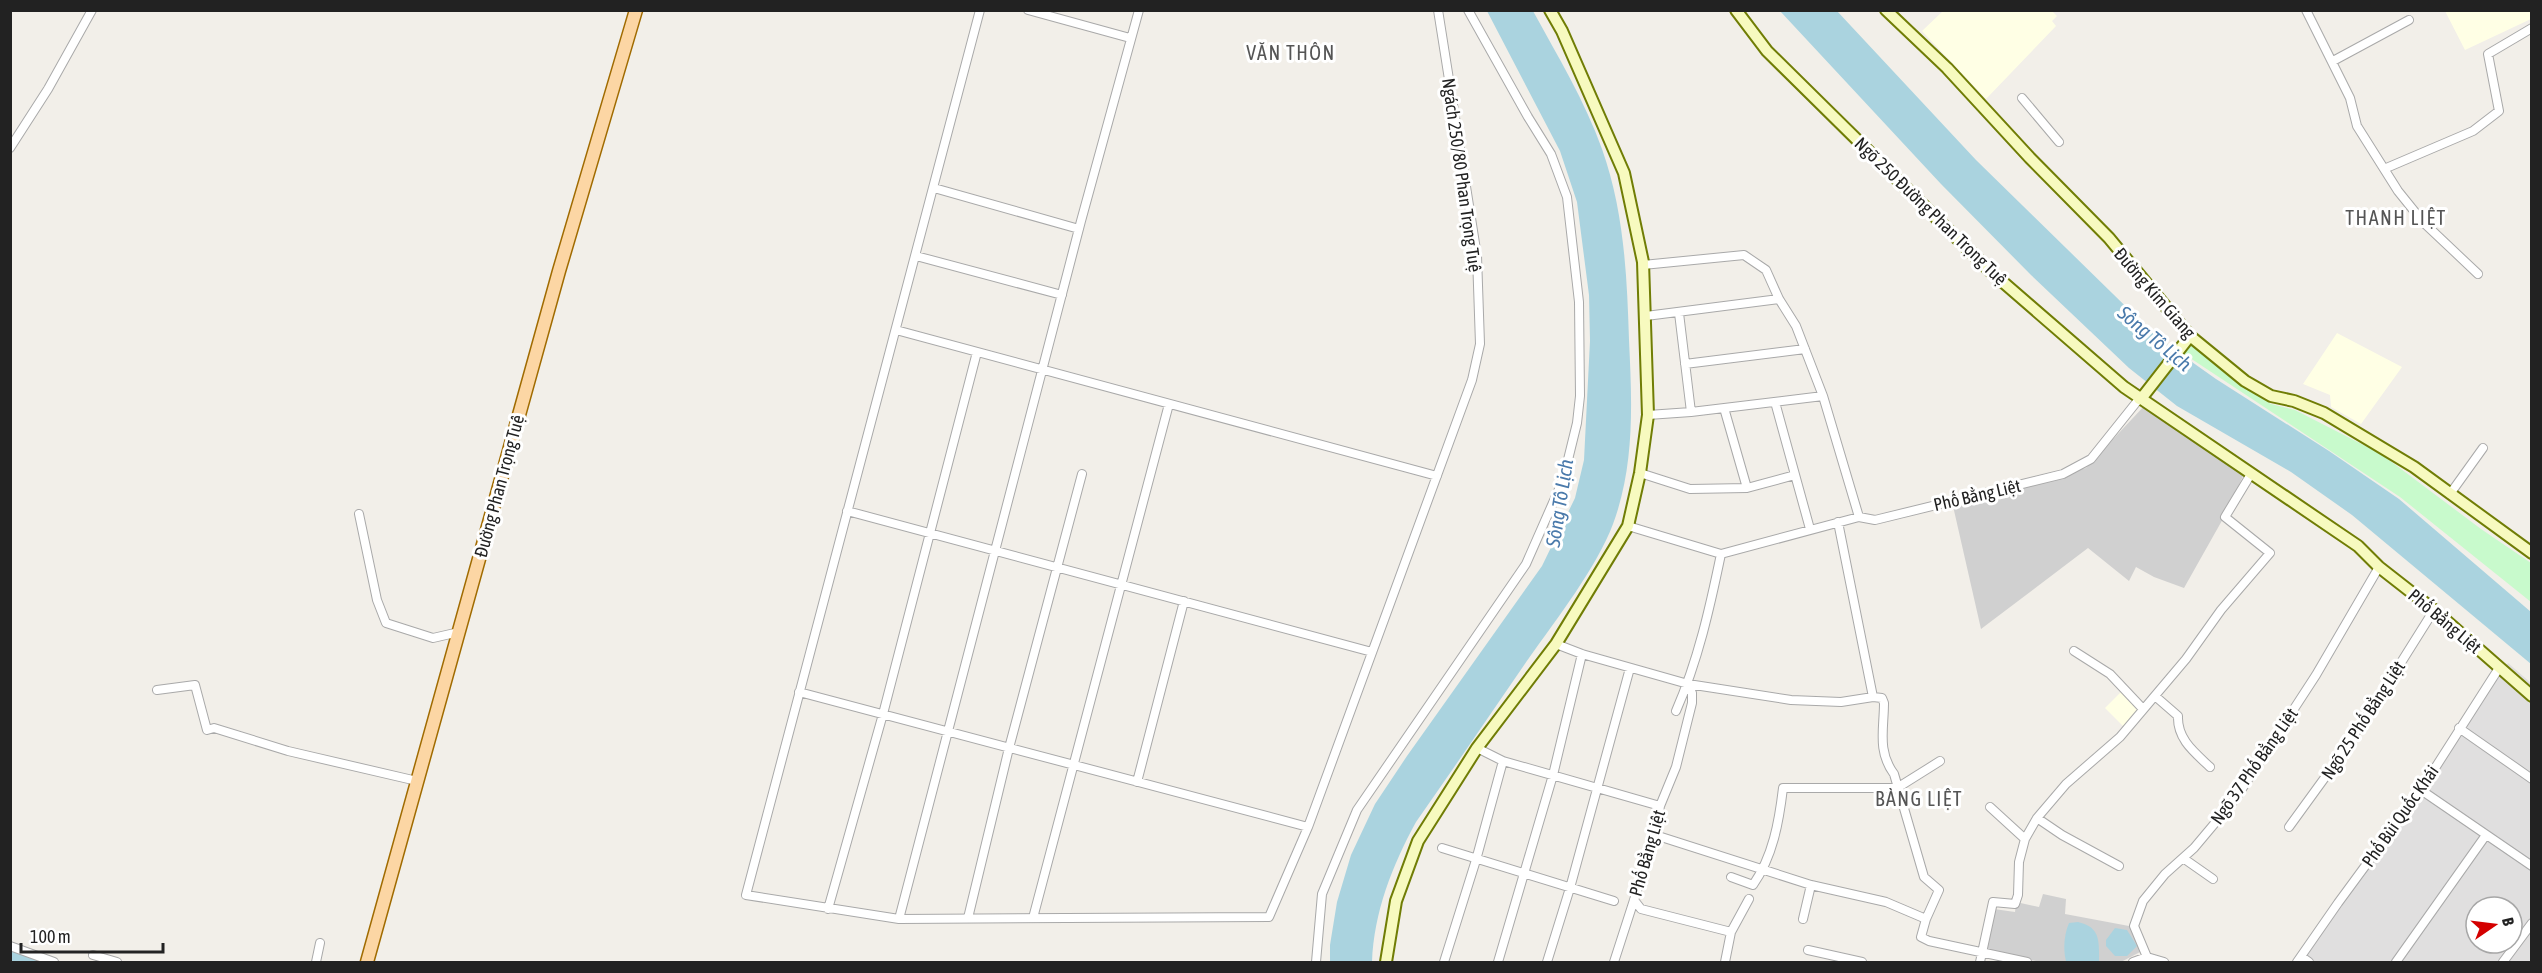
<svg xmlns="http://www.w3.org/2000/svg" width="2542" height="973" viewBox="0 0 2542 973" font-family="'Asap Condensed',sans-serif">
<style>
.residential{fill:#e0dfdf;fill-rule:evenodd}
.education{fill:#ffffe5}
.religious{fill:#d0d0d0}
.park{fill:#c8facc}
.water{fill:#aad3df}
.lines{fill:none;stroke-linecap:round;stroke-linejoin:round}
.river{stroke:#aad3df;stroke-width:16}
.street-casing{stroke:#a9a9a9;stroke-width:10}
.secondary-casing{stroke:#707d05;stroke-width:14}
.primary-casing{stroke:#a06b00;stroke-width:15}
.street{stroke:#fff;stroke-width:8}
.secondary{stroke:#f7fabf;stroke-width:10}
.primary{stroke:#fcd6a4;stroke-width:12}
.labels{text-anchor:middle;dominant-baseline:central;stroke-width:6;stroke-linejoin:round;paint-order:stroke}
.street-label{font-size:18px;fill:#222;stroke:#fff}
.neighbourhood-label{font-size:20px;letter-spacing:1.5px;fill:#555;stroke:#fff}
.water-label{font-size:20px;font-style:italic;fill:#4a7aab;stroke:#fff}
</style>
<rect width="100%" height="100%" fill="#f2efe9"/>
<path class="residential" d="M2508,663L2531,683V962H2295ZM2476,907H2512V943H2476Z"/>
<path class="education" d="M2052,11L2057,16L2052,21L2056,26L1986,99L1922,31L1943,11Z
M2445,11H2531V19L2465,50Z
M2337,333L2402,367L2361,424L2331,407L2330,395L2303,384Z
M2123,690L2142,709L2124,727L2105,708Z"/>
<path class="religious" d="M2147,403L2244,474L2224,517L2184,588L2154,577L2136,567L2129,581L2088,548L1981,629L1953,506L2086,468Z
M2043,894L2066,899L2065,914L2129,926L2142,951L2121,962H2041L1985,951L1994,909L2015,912L2016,902L2039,907Z"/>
<path class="park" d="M2191,343L2218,367L2271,404L2295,410L2381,454L2481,529L2531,563V602L2400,497L2184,354Z"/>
<path class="water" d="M1487,11H1533C1557,55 1585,101 1602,149C1624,211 1627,275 1629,340C1632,402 1635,465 1613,524C1597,567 1556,620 1529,658C1491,713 1454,768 1416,822C1392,866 1374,912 1372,962H1330V945L1337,902L1351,855L1375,804L1407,756L1542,566L1575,498L1584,460L1590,341L1589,295L1577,202L1560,151Z
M1780,11H1837L1976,160L2158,338L2216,379L2329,451L2399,499L2531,612V664L2352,515L2291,472L2177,406L2129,368L2031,275L1941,184Z
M2078,922C2101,927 2099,942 2099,962L2066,961C2063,950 2064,934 2069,923Z
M2115,928L2127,930L2137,946L2127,956H2115L2106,946V940Z"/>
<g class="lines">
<path class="river" d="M10,954L36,962"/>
<g class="street-casing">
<path id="street" d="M980,10L746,895L899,919L1269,917L1308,827L1472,380L1480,344L1477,256L1438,10
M1028,10L1130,38
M2306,10L2350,98L2357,126L2398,191L2423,222L2478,274
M2333,61L2409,20
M2022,98L2059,142
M10,148L48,89L92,10
M2384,169L2473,131L2499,111L2488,54L2532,28
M934,188L1079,229
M916,256L1062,295
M1643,265L1744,255L1766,270L1779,299L1796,326L1823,396L1859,517
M1679,313L1691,412
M1646,316L1779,299
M896,330L1437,476
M1685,364L1805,349
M1775,402L1810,529
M1724,408L1747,488
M1648,415L1691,412L1823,396
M1640,473L1690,489L1747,488L1795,475
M2450,494L2483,448
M847,511L1372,652
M359,514L377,600L386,623L433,638L459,632
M1628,526L1721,554
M1556,644L1582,654L1688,684L1791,700L1841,702L1873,697L1838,522
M2074,651L2110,674L2143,709
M157,690L195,685L207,730L214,728L288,751L417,781
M799,692L1308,827
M2155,696L2178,716C2177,739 2194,752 2210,767
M1873,697L1882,698L1884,703C1884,729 1877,751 1894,774L1924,877L1939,890L1926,919L1921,937L1929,941L2027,962
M1676,711C1698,661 1710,607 1721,554L1859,517L1875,520L2063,474L2091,459L2139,399
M2459,728L2532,779
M1477,748L1503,761L1660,806
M1137,782L1184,601
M1897,788L1940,761
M2421,790L2532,866
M1990,807L2025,839
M2037,818L2062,835L2119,866
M2289,827L2326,776L2375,704L2434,610
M1655,835L1811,885L1886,902L1926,919
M1442,848L1614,901
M2183,858L2213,879
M1731,877L1753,885C1773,856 1779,822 1783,788H1897
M1634,900L1641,909L1731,932
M828,909L883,714L977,352
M968,918L1009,748L1082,474
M1033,918L1169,404
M899,919L1081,221L1139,10
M1803,919L1811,885
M10,946L54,962
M1808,950L1862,962
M93,955L117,962
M2147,957L2134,926L2143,901L2165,874L2194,848L2236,798L2316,675L2379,567
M2302,957L2309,962
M316,962L320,943
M1316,962L1322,894L1357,810L1526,564L1563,480L1577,423L1580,396L1579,302L1567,197L1551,154L1528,117L1468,10
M1444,962L1476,860L1503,761
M1498,962L1553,775L1582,654
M1547,962L1570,888L1630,668
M1614,962L1655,835L1660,806L1676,767L1692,703V693L1688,684
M1725,962L1731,932L1749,899
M1980,962L1993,902L2015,904L2018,895L2019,862L2025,839L2037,818L2066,784L2120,737L2186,659L2221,610L2270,553L2225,517L2251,474
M2133,962L2147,957L2164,962
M2297,962L2338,903L2421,790L2499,668
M2396,962L2486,835
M2503,962L2532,923"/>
</g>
<g class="secondary-casing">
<path id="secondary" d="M1736,10L1767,51L1989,270L2124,387L2358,546L2379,567L2434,610L2532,696
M1886,10L1947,68L2030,158L2109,238L2190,336L2245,381L2271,396L2294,401L2324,413L2414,467L2532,553
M2139,399L2144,395L2190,336
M1386,962L1396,901L1418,841L1477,748L1556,644L1628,526L1640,473L1648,415L1643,262L1624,173L1562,31L1550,10"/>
</g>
<g class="primary-casing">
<path id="primary" d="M367,962L559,271L636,10"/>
</g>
<use href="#street" class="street"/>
<use href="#secondary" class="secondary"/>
<use href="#primary" class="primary"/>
</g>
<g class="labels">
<g class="street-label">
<text transform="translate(1462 175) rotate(82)">Ngách 250/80 Phan Trọng Tuệ</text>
<text transform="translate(1931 211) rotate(44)">Ngõ 250 Đường Phan Trọng Tuệ</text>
<text transform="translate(2155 293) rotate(49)">Đường Kim Giang</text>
<text transform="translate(499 486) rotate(-75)">Đường Phan Trọng Tuệ</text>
<text transform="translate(1977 495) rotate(-13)">Phố Bằng Liệt</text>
<text transform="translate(2445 621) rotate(40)">Phố Bằng Liệt</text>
<text transform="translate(2363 720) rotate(-57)">Ngõ 25 Phố Bằng Liệt</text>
<text transform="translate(2254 766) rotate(-55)">Ngõ 37 Phố Bằng Liệt</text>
<text transform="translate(2400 816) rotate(-55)">Phố Bùi Quốc Khái</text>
<text transform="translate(1647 853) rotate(-74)">Phố Bằng Liệt</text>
</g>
<g class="neighbourhood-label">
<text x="1291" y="52">VĂN THÔN</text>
<text x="2396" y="217">THANH LIỆT</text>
<text x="1919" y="798">BÀNG LIỆT</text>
</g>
<g class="water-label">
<text transform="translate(2155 338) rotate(40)">Sông Tô Lịch</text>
<text transform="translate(1559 503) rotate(-81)">Sông Tô Lịch</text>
</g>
</g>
<rect width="2542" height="973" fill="none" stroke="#222222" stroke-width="24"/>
<g transform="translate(2494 925) rotate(76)"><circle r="28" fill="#ffffff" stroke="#a7a7a7" stroke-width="1.5"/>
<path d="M0-4.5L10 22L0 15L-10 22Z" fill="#d40000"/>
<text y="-9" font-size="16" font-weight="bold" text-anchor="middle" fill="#222222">B</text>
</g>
<path d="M21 943v9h142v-9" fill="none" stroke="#222222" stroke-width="3"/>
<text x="30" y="943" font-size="18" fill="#222222" stroke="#ffffff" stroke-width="4.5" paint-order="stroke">100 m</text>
</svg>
